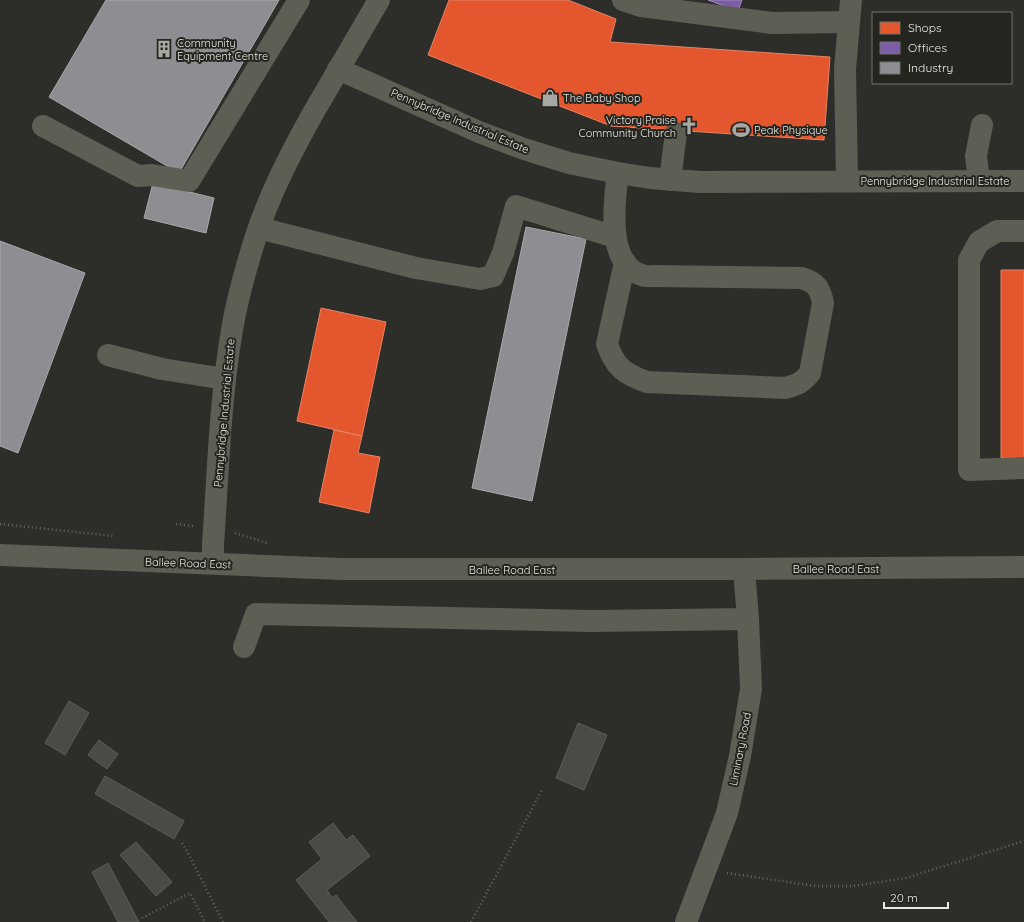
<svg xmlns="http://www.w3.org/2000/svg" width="1024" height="922" viewBox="0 0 1024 922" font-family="Quicksand,sans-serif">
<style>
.shops{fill:#e4572e;stroke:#e68365}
.offices{fill:#7b5ea7;stroke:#9c88ba}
.industry{fill:#8d8d92;stroke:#a9a9ab}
.building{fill:#4a4a47;stroke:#5c5c59}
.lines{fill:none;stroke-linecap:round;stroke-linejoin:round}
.path{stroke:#676760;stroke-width:2.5;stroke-dasharray:1 3;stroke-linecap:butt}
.minor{stroke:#5d5e54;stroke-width:22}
.labels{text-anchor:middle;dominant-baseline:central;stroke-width:4;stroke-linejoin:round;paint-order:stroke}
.poi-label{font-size:11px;fill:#e9e9e5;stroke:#24251e;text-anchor:start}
.street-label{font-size:11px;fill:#e9e9e5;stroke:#24251e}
</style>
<rect width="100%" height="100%" fill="#2d2d29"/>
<path class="shops" d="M449,0H568L616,19L610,42L830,57L824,140L611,126L428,55Z
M1001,270H1024V458H1001Z
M321,308L386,322L362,436L297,421Z
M334,430L362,436L358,453L380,457L369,513L319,502Z"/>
<path class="offices" d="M708,0H742L738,11Z"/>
<path class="industry" d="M106,0H279L179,173L49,97Z
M153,183L214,198L206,233L144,218Z
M526,227L586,239L532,501L472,488Z
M0,241L85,273L18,453L0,446Z"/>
<path class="building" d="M69,701L89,713L65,755L45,743Z
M578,723L607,735L584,790L556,778Z
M99,740L118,754L107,769L88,755Z
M105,776L184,821L174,839L95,794Z
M333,823L346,840L353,835L370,856L327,890L332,898L336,895L357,922H329L296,880L322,859L309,842Z
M136,842L172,882L156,896L120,855Z
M108,863L139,922H118L92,872Z"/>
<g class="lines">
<path class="path" d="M0,524L113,536
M176,524L193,526
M235,533L267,543
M182,843L186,849L223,922
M727,873L815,886H853L906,878L1024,841
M142,918L190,893L205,922
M471,922L542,790"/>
<path class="minor" d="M623,0L641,6L772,23L849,22
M338,69L479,132L524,149L569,163L618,173L650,178L700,182L1024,181
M43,126L138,176L152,175L189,181L299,0
M618,173C614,201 606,265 642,275C645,277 650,276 654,276L801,278C816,282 820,288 823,303L810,373C802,383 797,385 785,388L647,382C624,374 615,367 607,344L625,262
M670,180L676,133
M847,181L845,69L851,0
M979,181L976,156L982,125
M259,228L416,268L480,279L493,276L503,253L516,206L615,237
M1024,231H997L979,242L969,260V470L1024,468
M108,355L162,369L225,379
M0,555L341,569H744L1024,567
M213,563V544C218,473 220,400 232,330C237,299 246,268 255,239C269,195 290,155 312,115C334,77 357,38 379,0
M244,647L256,614L591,621L748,619
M686,922L727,813L740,756L751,689L748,619L744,569"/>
</g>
<defs>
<g id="building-bare" transform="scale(1.38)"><path d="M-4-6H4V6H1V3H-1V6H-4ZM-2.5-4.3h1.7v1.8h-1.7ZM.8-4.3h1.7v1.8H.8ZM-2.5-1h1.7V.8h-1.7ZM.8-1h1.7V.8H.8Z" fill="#a7a7a3" stroke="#24251e" stroke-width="2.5" paint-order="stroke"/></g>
<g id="shop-bare" transform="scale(1.38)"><path d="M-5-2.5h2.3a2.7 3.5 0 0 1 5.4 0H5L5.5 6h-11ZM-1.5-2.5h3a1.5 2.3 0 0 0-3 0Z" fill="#a7a7a3" stroke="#24251e" stroke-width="2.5" paint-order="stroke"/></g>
<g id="church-bare" transform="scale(1.38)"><path d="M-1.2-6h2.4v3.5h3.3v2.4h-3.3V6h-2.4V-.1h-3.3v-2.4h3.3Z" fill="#a7a7a3" stroke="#24251e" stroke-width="2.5" paint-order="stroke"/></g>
<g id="stadium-bare" transform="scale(1.38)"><path d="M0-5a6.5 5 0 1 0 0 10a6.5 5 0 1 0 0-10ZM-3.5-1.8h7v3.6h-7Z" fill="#a7a7a3" stroke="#24251e" stroke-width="2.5" paint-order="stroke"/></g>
</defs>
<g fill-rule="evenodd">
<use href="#building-bare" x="164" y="49"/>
<use href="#shop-bare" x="550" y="98"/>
<use href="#church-bare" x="689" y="126"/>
<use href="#stadium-bare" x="741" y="130"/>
</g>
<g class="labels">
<g class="poi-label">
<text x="177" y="43">Community<tspan x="177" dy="13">Equipment Centre</tspan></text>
<text x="563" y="98">The Baby Shop</text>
<text x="676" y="120" text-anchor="end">Victory Praise<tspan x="676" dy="13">Community Church</tspan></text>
<text x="754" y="130">Peak Physique</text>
</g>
<g class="street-label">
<text transform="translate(460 121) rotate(23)">Pennybridge Industrial Estate</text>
<text x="935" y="181">Pennybridge Industrial Estate</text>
<text transform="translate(224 413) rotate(-85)">Pennybridge Industrial Estate</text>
<text transform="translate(188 563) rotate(2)">Ballee Road East</text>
<text x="836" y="569">Ballee Road East</text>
<text x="512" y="570">Ballee Road East</text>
<text transform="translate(740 749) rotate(-79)">Liminary Road</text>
</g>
</g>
<rect x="872" y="12" width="140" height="72" fill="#24251e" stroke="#73736e"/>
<rect x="880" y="22" width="20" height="12" fill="#e4572e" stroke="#73736e"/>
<text x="908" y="32" font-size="12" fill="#e9e9e5">Shops</text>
<rect x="880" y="42" width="20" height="12" fill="#7b5ea7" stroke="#73736e"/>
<text x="908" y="52" font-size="12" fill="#e9e9e5">Offices</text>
<rect x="880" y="62" width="20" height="12" fill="#8d8d92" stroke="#73736e"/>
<text x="908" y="72" font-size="12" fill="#e9e9e5">Industry</text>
<path d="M884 902v6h64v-6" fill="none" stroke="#e9e9e5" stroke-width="2"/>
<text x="890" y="902" font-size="12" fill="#e9e9e5" stroke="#24251e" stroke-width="3" paint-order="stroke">20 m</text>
</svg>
